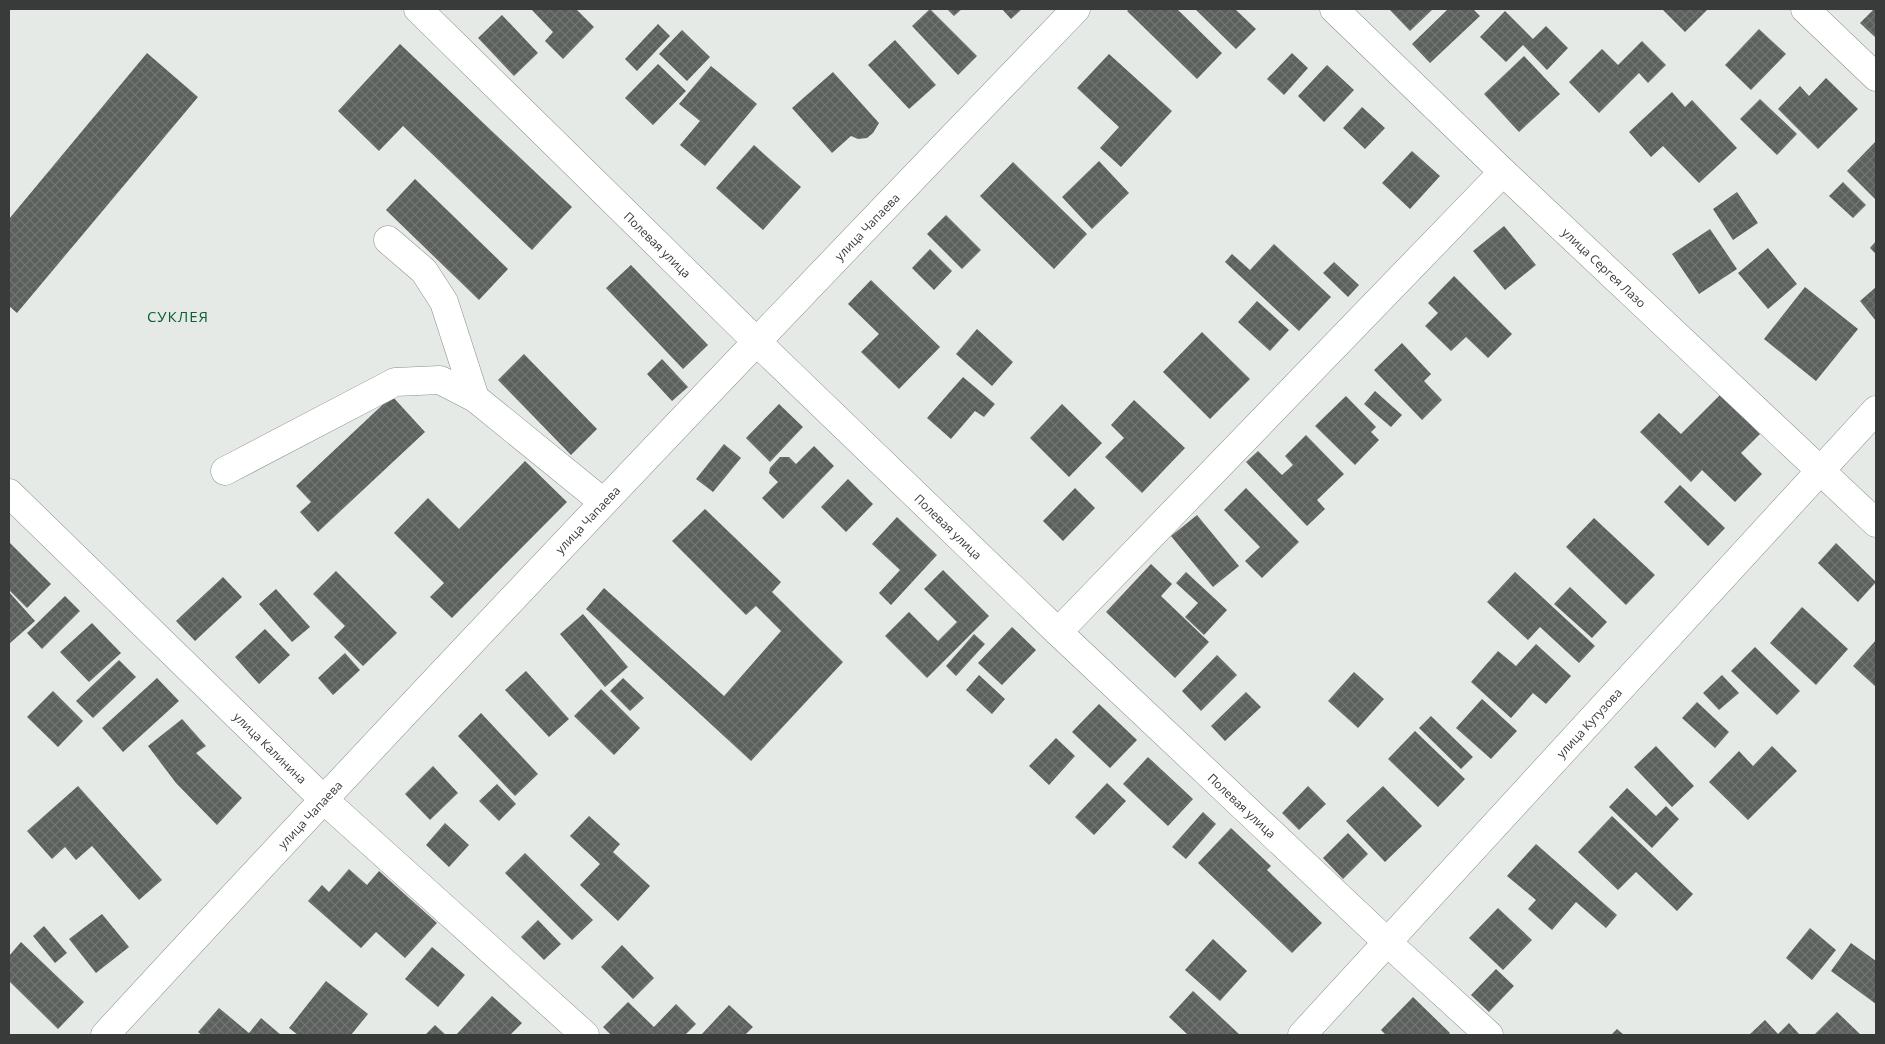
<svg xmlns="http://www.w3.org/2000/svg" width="1885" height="1044" viewBox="0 0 1885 1044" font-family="'Open Sans',sans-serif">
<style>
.building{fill:url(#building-cross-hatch)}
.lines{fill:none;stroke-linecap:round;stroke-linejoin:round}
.minor-casing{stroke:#8b908c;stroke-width:29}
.minor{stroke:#fff;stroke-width:28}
.labels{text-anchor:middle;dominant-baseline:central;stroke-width:5;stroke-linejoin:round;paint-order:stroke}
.street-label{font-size:12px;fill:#393b3a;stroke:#e5eae6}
.quarter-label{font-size:15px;letter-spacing:1px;fill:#0d5e34;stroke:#e5eae6}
</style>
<defs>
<pattern id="building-cross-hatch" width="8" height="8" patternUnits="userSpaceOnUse" patternTransform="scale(1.25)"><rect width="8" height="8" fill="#5c605d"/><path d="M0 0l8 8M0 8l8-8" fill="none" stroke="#717472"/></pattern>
</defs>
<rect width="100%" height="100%" fill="#e5eae6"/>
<path class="building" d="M531,9H576L594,27L563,59L545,41L553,32Z
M930,9L977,56L958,75L912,26Z
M947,9H962L954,16Z
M1002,9H1022L1011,19Z
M1130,9H1177L1222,53L1197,79L1127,11Z
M1195,9H1235L1256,29L1236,49Z
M1389,9H1433L1410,31Z
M1448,9H1473L1480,16L1430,63L1412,44Z
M1662,9H1708L1685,32Z
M1871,9H1876V38L1860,23L1873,10Z
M1505,11L1533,39L1546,26L1568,48L1547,70L1523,45L1506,62L1480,37Z
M502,15L538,53L514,76L478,38Z
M658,24L670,36L637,71L625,59Z
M1759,29L1786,54L1751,90L1725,65Z
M682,30L710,57L687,81L659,54Z
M895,40L936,85L909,109L868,65Z
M1642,41L1666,65L1648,83L1639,73L1599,113L1569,82L1602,49L1618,65Z
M400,44L572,207L532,250L403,126L379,151L338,111Z
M147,53L198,97L17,313L9,306V219Z
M1292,53L1308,68L1284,95L1267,79Z
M1109,54L1172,111L1121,167L1100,148L1119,127L1077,88Z
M1524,56L1560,94L1519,132L1484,94Z
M658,64L686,91L653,125L625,98Z
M1327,65L1354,90L1324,122L1298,96Z
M711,66L757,104L705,166L680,145L700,121L679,104Z
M833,72L879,123L873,133L867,138L858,139L851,136L832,153L792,108Z
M1826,78L1858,109L1818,149L1778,109L1800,86L1809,96Z
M1672,92L1685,107L1692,100L1737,148L1699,183L1663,146L1651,157L1629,132Z
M1760,99L1797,134L1777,155L1740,119Z
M1362,107L1385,128L1365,149L1343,128Z
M1876,141V200L1847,171Z
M754,145L801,187L763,230L716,188Z
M1412,151L1440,176L1410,209L1382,183Z
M1099,161L1129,193L1092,229L1062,197Z
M1013,162L1087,234L1054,269L980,196Z
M415,179L508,269L479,300L386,210Z
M1843,182L1866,205L1853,218L1829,196Z
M1737,192L1758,223L1733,240L1713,209Z
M946,215L981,250L962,269L927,234Z
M1504,226L1536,265L1505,290L1473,251Z
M1710,229L1737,269L1699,294L1672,254Z
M1876,241V254L1870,248Z
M1274,244L1331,297L1299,331L1225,262L1232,254L1250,270Z
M1768,248L1797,284L1768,309L1738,273Z
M930,249L952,271L934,290L912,268Z
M1334,262L1359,285L1348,297L1323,273Z
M631,265L708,345L683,369L606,288Z
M1454,276L1512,334L1488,358L1466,337L1451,351L1425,326L1438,313L1428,303Z
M871,280L940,347L899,389L861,352L879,334L848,304Z
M1805,287L1858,329L1816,381L1764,339Z
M1876,287V321L1860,301Z
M1257,301L1289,330L1270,351L1238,322Z
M977,329L1013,362L992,386L956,354Z
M1202,332L1250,379L1210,419L1163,372Z
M1402,343L1431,374L1424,381L1442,400L1422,420L1374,370Z
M524,354L597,429L571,455L498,380Z
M662,359L688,387L672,401L647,374Z
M963,377L995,404L984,417L975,411L951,439L927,418Z
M1375,391L1402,415L1391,427L1364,404Z
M1720,395L1760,434L1741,453L1762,474L1735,502L1702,470L1691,482L1640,432L1659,413L1681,434Z
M392,396L425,432L318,532L300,512L311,502L296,486Z
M1346,396L1376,427L1371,432L1379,440L1355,465L1315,426Z
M1134,400L1185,448L1142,493L1105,457L1124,438L1111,425Z
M779,404L803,427L770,462L746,438Z
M1062,404L1102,443L1069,477L1030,438Z
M1306,435L1344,474L1317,500L1325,509L1307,526L1246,462L1258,451L1282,475L1293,465L1285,456Z
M724,444L741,458L713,492L696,479Z
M814,446L834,466L783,519L762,498L778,482L769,473L770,468L780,457H789L796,464Z
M525,461L567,502L452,618L430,597L444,583L394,533L428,498L459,529Z
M848,479L873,504L846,532L821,507Z
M1680,485L1725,528L1708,546L1664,502Z
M1075,488L1095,508L1063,541L1043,521Z
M1246,488L1299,542L1262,578L1245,561L1260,547L1224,510Z
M705,509L781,582L772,592L843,662L751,761L586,609L604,588L724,696L781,631L756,606L746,615L672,541Z
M1197,515L1239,566L1213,587L1171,536Z
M897,517L937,555L891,605L879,593L900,570L872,544Z
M1594,518L1655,575L1626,605L1566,547Z
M9,542L51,584L27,608L9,590Z
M1836,543L1876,582L1858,602L1818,563Z
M1151,564L1172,584L1161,596L1209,642L1175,678L1106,612Z
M943,570L989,616L927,678L885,636L909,612L938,641L957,622L924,589Z
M336,571L397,633L363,666L334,637L345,626L313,594Z
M1186,572L1227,610L1204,635L1185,617L1198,603L1176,583Z
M1515,572L1595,646L1579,663L1540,627L1528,640L1487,602Z
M223,577L242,597L195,641L176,621Z
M1570,587L1607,622L1592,638L1554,604Z
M276,589L310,627L292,642L259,604Z
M9,592L35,621L9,644Z
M65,596L80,611L42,649L27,633Z
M1802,607L1848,649L1816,685L1770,643Z
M583,614L628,667L605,687L560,634Z
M92,623L121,653L89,682L60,652Z
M1012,627L1036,650L1002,685L978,663Z
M265,629L290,655L259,684L235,657Z
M974,634L985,644L956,676L946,666Z
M1876,640V687L1853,666Z
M1536,644L1571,676L1546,704L1533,693L1511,718L1471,682L1498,651L1516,666Z
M1755,647L1800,691L1777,715L1731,671Z
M345,653L360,670L333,695L318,678Z
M1217,655L1237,675L1201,711L1182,691Z
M119,660L136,677L93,718L76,701Z
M526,671L569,719L549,737L505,690Z
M1354,672L1384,699L1358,728L1328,701Z
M979,675L1005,699L992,714L966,690Z
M1722,675L1739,693L1719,710L1703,693Z
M157,678L179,701L123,752L102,728Z
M623,678L644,698L630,711L610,691Z
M601,689L640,728L614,755L574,716Z
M53,691L83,721L58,747L27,717Z
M1246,692L1261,707L1225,741L1211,726Z
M1482,699L1517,731L1491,759L1456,728Z
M1697,702L1729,732L1715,748L1682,718Z
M1099,704L1137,740L1110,768L1072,732Z
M481,713L538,774L515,796L458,736Z
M1431,716L1473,757L1461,769L1419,728Z
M182,719L206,746L196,753L242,798L217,825L176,783L148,746Z
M1415,731L1465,779L1438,807L1388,759Z
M1056,738L1075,756L1049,785L1029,766Z
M1656,746L1694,786L1672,807L1634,767Z
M1772,746L1797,771L1748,820L1709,782L1739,751L1753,766Z
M1148,757L1193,799L1168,826L1123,784Z
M433,766L458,793L430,820L405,794Z
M1107,783L1126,801L1094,835L1075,817Z
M497,784L516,804L499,821L479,801Z
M78,786L162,880L139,900L92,846L76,860L65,847L52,859L27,831Z
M1308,786L1326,804L1299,830L1282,813Z
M1383,786L1422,826L1385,862L1346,821Z
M1627,788L1656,816L1666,806L1679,819L1652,848L1609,807Z
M1203,812L1216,824L1186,859L1172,847Z
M589,816L620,844L613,852L650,886L618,921L580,885L600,864L570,836Z
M1612,816L1693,894L1677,911L1636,872L1618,890L1578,852Z
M445,823L469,845L449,867L426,845Z
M1231,828L1271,866L1267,870L1322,923L1292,953L1198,863Z
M1348,833L1368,854L1343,879L1323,858Z
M1536,844L1617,915L1606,928L1576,902L1552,930L1528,909L1536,900L1507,876Z
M525,853L593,920L572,940L505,873Z
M349,869L367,885L379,871L437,923L405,958L376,932L361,948L308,901L322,885L329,892Z
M1498,908L1532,940L1503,970L1469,938Z
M102,914L129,947L96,973L69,939Z
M538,920L561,944L544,960L521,937Z
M44,926L67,953L55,963L33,936Z
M1810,928L1836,950L1812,980L1786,958Z
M1213,939L1247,971L1220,1001L1185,970Z
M21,942L84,1002L58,1029L9,981V956Z
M1851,943L1876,961V1004L1831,971Z
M622,945L654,978L633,999L601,967Z
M432,947L465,975L438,1007L405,979Z
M1496,969L1514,986L1489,1012L1471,995Z
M326,981L368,1014L351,1035H298L289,1028Z
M1193,991L1240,1035H1188L1169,1017Z
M492,996L522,1023L510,1035H456Z
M1413,997L1450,1033L1448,1035H1386L1381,1030Z
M628,1002L654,1027L676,1004L696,1024L685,1035H611L603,1027Z
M729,1005L753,1027L745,1035H701Z
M219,1008L249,1033L261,1018L281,1035H202L198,1032Z
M1837,1012L1861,1035H1814Z
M1765,1020L1778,1034L1789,1023L1800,1035H1749Z
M435,1025L446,1035H425Z
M1617,1029L1624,1035H1611Z"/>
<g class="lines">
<g class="minor-casing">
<g id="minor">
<path id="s1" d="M418,9L756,341L1058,632L1387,942L1489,1035"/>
<path id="s2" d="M1334,9L1503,172L1876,523"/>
<path d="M1805,9L1876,77"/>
<path d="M388,240L424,271L444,302L475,398"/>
<path d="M225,471L395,382L440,380L475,398L603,502"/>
<path id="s3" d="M9,493L323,799L585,1035"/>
<path d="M1058,632L1503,172"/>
<path id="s4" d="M105,1035C424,689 749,348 1076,9"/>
<path id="s5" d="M1302,1035L1876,410"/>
</g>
</g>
<use href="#minor" class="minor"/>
</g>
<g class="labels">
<g class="street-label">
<text stroke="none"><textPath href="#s4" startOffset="1111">улица Чапаева</textPath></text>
<text stroke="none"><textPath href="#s1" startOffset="336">Полевая улица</textPath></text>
<text stroke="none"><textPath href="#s2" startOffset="374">улица Сергея Лазо</textPath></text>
<text stroke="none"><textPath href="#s4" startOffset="706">улица Чапаева</textPath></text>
<text stroke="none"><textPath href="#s1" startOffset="741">Полевая улица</textPath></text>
<text stroke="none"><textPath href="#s5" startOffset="424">улица Кутузова</textPath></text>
<text stroke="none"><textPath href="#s3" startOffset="365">улица Калинина</textPath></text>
<text stroke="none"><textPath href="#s1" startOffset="1146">Полевая улица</textPath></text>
<text stroke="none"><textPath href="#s4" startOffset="301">улица Чапаева</textPath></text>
</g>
<g class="quarter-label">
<text x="178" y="316">СУКЛЕЯ</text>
</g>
</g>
<rect width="1885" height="1044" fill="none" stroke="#393b3a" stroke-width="20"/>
</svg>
